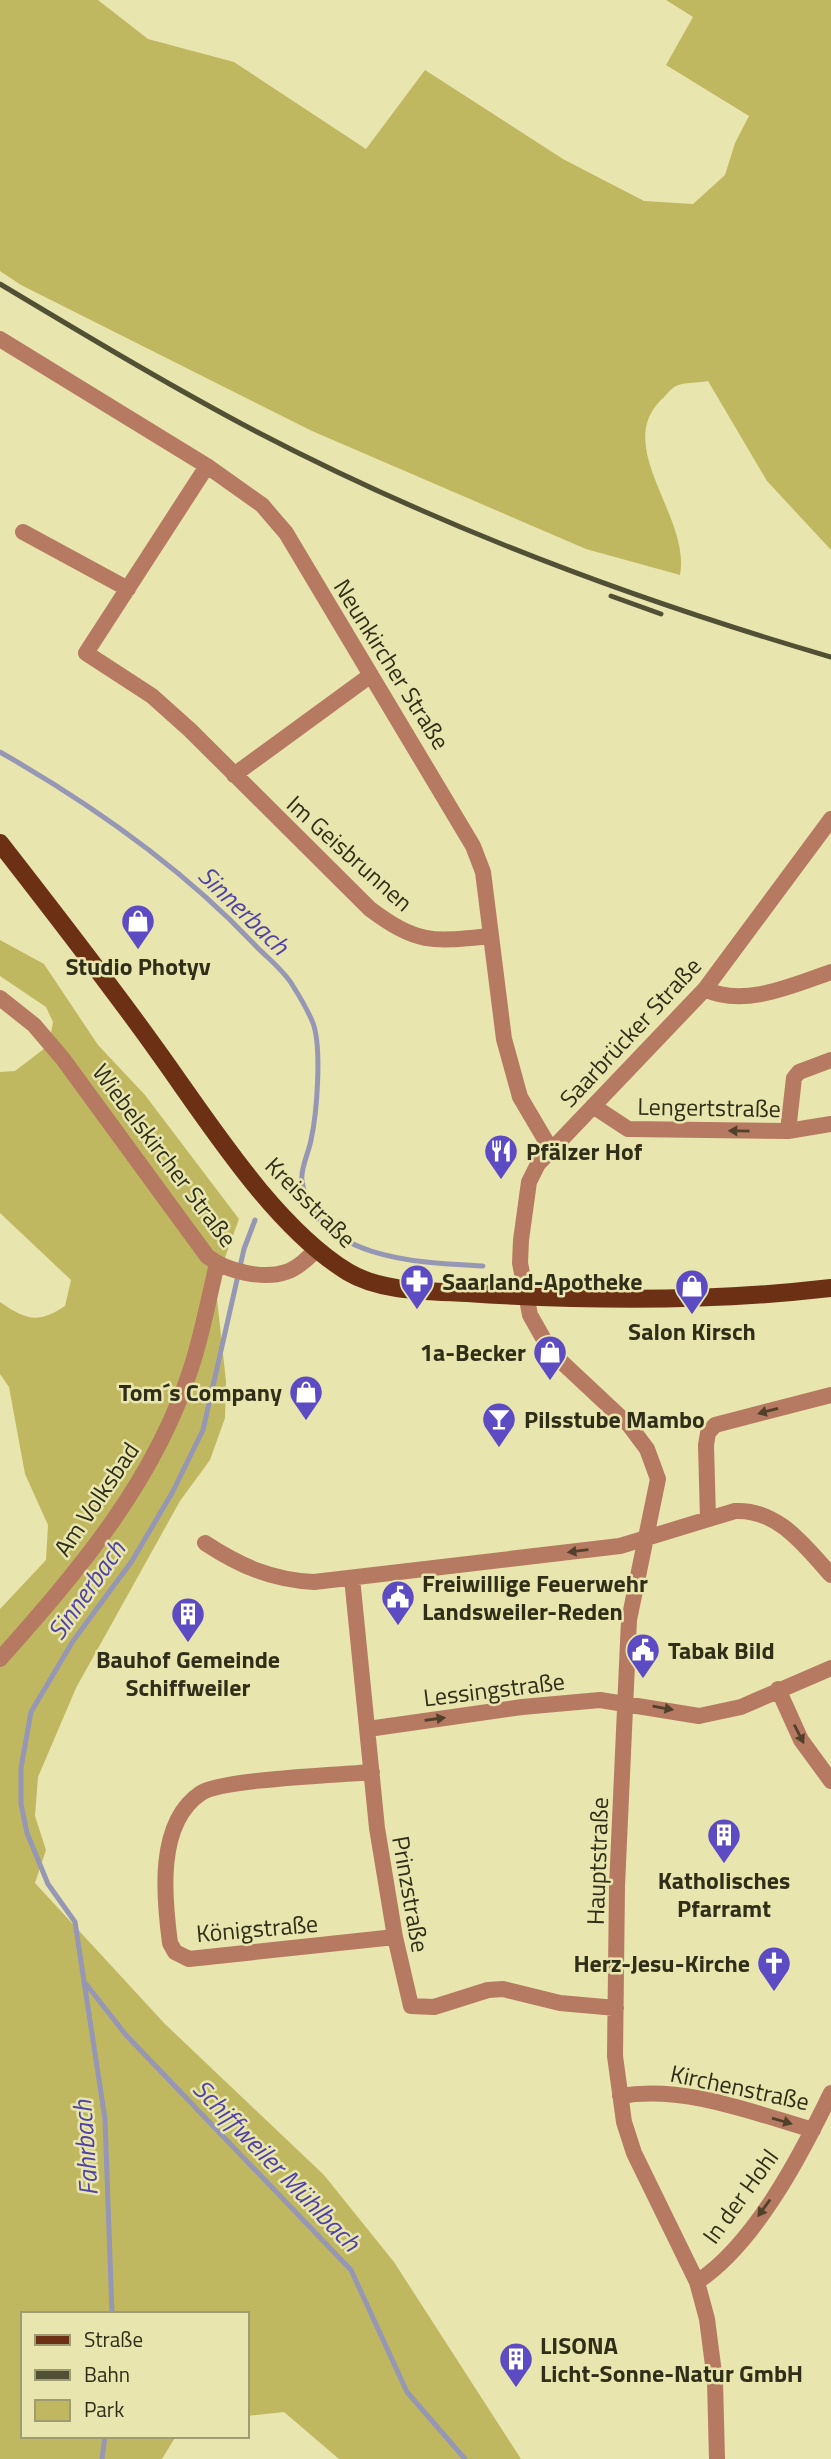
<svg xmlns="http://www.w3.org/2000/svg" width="831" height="2459" viewBox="0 0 831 2459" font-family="'Titillium Web',sans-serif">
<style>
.green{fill:#c0b861}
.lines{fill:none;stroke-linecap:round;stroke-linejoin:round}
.stream{stroke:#9696b5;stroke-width:5}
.minor{stroke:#b57a61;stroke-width:16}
.major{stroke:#6c3114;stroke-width:18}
.rail{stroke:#514f34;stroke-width:5}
.oneway{fill:#51412b}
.labels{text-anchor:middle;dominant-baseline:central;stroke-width:5;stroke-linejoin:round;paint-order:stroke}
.street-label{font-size:24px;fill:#302e19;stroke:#e9e5ae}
.poi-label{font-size:24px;font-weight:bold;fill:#302e19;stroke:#e9e5ae;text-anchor:start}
.water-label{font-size:26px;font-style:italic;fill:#4f42a5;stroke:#e9e5ae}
</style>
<rect width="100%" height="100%" fill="#e9e5ae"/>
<path class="green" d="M0,0H98L148,39L234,62L366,149L425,70L563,159L644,201L693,204L725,175L735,143L749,116L666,65L693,17L666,0H831V550L767,481L708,381C699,383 684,382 676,386C670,389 665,397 660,401C614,449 691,517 680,575L586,549L312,431L21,285L0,271Z
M0,940L44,964L98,1045L145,1095L239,1219L223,1263L217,1299L226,1381L225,1418L210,1460L180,1501L76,1688L38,1777L35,1816L46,1850L35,1883L165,2024L324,2175L394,2262L521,2459H339L284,2412L247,2416V2314H23V2436H176L162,2459H0V1609L46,1560L48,1525L25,1474L9,1387L0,1374V1302C26,1320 38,1324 65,1306L71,1280L0,1213V1072L15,1071L49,1045L53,1022L46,1007L0,976Z"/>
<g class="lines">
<path class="stream" d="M0,752C91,804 181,867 253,943C266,957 284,970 293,986C300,997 308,1011 313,1023C322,1048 317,1113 311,1140C309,1152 300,1169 302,1181C314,1260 422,1263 483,1266
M86,1984L126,2035L351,2270L407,2392L465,2459
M112,2314L105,2119L75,1922L48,1884L27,1833L21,1804V1768L31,1712L73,1641L132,1561L172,1493L203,1430L244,1249L255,1220
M102,2459L105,2436"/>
<path class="minor" d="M0,339L207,466L262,505L286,533L473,846L483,872L504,1039L520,1097L550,1148
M207,466L86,653L152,696L190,730L370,909C417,944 432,942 490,936
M23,532L128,589
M234,775L371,675
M705,989C743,1008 794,985 831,972
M0,998L34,1025L63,1059L207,1256C225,1271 263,1280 286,1272C298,1268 308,1258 317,1249
M593,1106L628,1129L788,1131L831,1124
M788,1131L794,1078L799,1072L831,1060
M708,1519L706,1445L708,1433L715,1425L831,1395
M205,1543C240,1566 272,1580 314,1582L620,1546L735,1511C778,1509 804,1545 831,1575
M352,1578L377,1828L395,1937L411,2006L434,2007L488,1990L503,1989L560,2003L616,2008
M0,1659C80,1569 157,1479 193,1362C203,1330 209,1297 217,1264
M778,1689L801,1740L831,1781
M368,1729L522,1707L600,1700L699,1716L741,1707L831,1668
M372,1772C340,1775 222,1779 201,1793C156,1823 164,1898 170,1943L175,1952L189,1959L395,1937
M620,2096C684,2085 751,2112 813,2130
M697,2282C755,2244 801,2155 831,2093
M717,2459L715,2381L707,2319L697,2282L634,2153L624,2122L615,2056L617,1886L629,1620L658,1479L647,1449L629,1425L551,1352L530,1315L520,1263L521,1240L529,1182L538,1164L705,989L831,819"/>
<path class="major" d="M0,843C53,911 106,979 156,1049C208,1121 273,1226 348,1272C381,1292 430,1291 467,1293C587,1301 711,1302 831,1288"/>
<path class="rail" d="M0,284C80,332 160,380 242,424C429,523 628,598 831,657
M611,596L661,614"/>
</g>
<defs><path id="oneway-solid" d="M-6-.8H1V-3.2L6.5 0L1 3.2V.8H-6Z" transform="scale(1.75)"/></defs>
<g class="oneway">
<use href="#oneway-solid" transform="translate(739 1131) rotate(-179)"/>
<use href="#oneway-solid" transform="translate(768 1411) rotate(165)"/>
<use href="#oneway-solid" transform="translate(578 1551) rotate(173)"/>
<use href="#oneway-solid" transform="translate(663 1708) rotate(10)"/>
<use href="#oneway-solid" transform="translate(435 1719) rotate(-8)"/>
<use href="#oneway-solid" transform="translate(799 1734) rotate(63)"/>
<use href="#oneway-solid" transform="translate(782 2121) rotate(16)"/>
<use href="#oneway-solid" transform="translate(764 2208) rotate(126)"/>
</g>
<defs>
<g id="shop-pin" transform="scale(1.75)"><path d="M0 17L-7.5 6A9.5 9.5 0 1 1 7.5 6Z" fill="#5c4bc3" stroke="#e9e5ae"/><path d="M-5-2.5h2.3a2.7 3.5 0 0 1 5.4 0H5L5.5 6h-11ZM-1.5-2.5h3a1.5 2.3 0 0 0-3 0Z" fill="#fff"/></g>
<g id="restaurant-pin" transform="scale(1.75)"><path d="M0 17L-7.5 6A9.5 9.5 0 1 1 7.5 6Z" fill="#5c4bc3" stroke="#e9e5ae"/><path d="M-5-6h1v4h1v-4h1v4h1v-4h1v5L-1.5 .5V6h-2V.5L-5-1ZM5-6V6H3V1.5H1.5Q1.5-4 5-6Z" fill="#fff"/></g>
<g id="pharmacy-pin" transform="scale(1.75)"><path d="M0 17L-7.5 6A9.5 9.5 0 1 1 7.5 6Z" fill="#5c4bc3" stroke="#e9e5ae"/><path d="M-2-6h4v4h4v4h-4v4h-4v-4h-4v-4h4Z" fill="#fff"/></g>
<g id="bar-pin" transform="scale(1.75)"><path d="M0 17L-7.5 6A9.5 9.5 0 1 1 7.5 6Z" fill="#5c4bc3" stroke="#e9e5ae"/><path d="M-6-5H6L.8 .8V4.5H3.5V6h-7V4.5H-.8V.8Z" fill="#fff"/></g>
<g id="civic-pin" transform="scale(1.75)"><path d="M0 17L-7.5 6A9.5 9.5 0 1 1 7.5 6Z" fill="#5c4bc3" stroke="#e9e5ae"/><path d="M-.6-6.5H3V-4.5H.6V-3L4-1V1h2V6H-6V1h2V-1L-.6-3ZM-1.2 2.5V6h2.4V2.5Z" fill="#fff"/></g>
<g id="building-pin" transform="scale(1.75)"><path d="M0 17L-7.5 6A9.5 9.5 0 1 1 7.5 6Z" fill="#5c4bc3" stroke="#e9e5ae"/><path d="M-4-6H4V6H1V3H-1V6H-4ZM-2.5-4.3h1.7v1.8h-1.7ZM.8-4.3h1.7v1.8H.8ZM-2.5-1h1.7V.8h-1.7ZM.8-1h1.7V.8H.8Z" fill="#fff"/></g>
<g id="church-pin" transform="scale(1.75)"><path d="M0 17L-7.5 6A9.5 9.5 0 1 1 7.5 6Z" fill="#5c4bc3" stroke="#e9e5ae"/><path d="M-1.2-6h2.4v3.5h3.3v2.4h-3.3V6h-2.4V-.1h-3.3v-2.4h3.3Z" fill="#fff"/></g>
</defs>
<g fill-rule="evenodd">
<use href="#shop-pin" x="138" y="921"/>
<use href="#restaurant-pin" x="501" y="1151"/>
<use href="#pharmacy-pin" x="417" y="1281"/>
<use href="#shop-pin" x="692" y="1286"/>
<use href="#shop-pin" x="550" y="1352"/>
<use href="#shop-pin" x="306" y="1392"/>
<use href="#bar-pin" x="499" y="1419"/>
<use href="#civic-pin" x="398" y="1597"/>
<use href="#building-pin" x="188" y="1614"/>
<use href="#civic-pin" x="643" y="1650"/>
<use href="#building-pin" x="724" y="1835"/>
<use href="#church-pin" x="774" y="1963"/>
<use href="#building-pin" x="516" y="2359"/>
</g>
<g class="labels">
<g class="street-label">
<text transform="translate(392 664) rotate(58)">Neunkircher Straße</text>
<text transform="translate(350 853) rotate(42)">Im Geisbrunnen</text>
<text transform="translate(630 1032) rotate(-47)">Saarbrücker Straße</text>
<text transform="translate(709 1107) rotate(1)">Lengertstraße</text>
<text transform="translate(165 1155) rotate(53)">Wiebelskircher Straße</text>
<text transform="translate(311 1202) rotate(45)">Kreisstraße</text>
<text transform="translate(96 1499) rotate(-56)">Am Volksbad</text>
<text transform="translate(494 1689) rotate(-7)">Lessingstraße</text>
<text transform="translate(597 1861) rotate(-88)">Hauptstraße</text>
<text transform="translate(411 1894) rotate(80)">Prinzstraße</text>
<text transform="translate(257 1928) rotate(-5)">Königstraße</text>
<text transform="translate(740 2087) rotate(12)">Kirchenstraße</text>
<text transform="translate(740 2196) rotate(-54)">In der Hohl</text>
</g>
<g class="poi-label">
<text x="138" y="966" text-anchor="middle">Studio Photyv</text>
<text x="526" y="1151">Pfälzer Hof</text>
<text x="442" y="1281">Saarland-Apotheke</text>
<text x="692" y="1331" text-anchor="middle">Salon Kirsch</text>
<text x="526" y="1352" text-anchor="end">1a-Becker</text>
<text x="282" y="1392" text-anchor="end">Tom´s Company</text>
<text x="524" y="1419">Pilsstube Mambo</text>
<text x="422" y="1583">Freiwillige Feuerwehr<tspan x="422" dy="28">Landsweiler-Reden</tspan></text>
<text x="668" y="1650">Tabak Bild</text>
<text x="188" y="1659" text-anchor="middle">Bauhof Gemeinde<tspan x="188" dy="28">Schiffweiler</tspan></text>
<text x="724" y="1880" text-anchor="middle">Katholisches<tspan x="724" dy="28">Pfarramt</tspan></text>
<text x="750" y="1963" text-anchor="end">Herz-Jesu-Kirche</text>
<text x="540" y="2345">LISONA<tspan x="540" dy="28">Licht-Sonne-Natur GmbH</tspan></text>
</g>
<g class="water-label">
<text transform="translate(244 910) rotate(44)">Sinnerbach</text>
<text transform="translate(86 1590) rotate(-55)">Sinnerbach</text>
<text transform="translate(85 2148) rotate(-94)">Fahrbach</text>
<text transform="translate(277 2165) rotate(46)">Schiffweiler Mühlbach</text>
</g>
</g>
<rect x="21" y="2312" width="228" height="126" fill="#e9e5ae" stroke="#9f9c72" stroke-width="2"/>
<rect x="35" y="2335" width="35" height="10" fill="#6c3114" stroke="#9f9c72" stroke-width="2"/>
<text x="84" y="2347" font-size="21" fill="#302e19">Straße</text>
<rect x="35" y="2370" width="35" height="10" fill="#514f34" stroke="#9f9c72" stroke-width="2"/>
<text x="84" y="2382" font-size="21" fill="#302e19">Bahn</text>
<rect x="35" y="2400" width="35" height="21" fill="#c0b861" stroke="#9f9c72" stroke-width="2"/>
<text x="84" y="2417" font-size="21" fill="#302e19">Park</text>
</svg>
